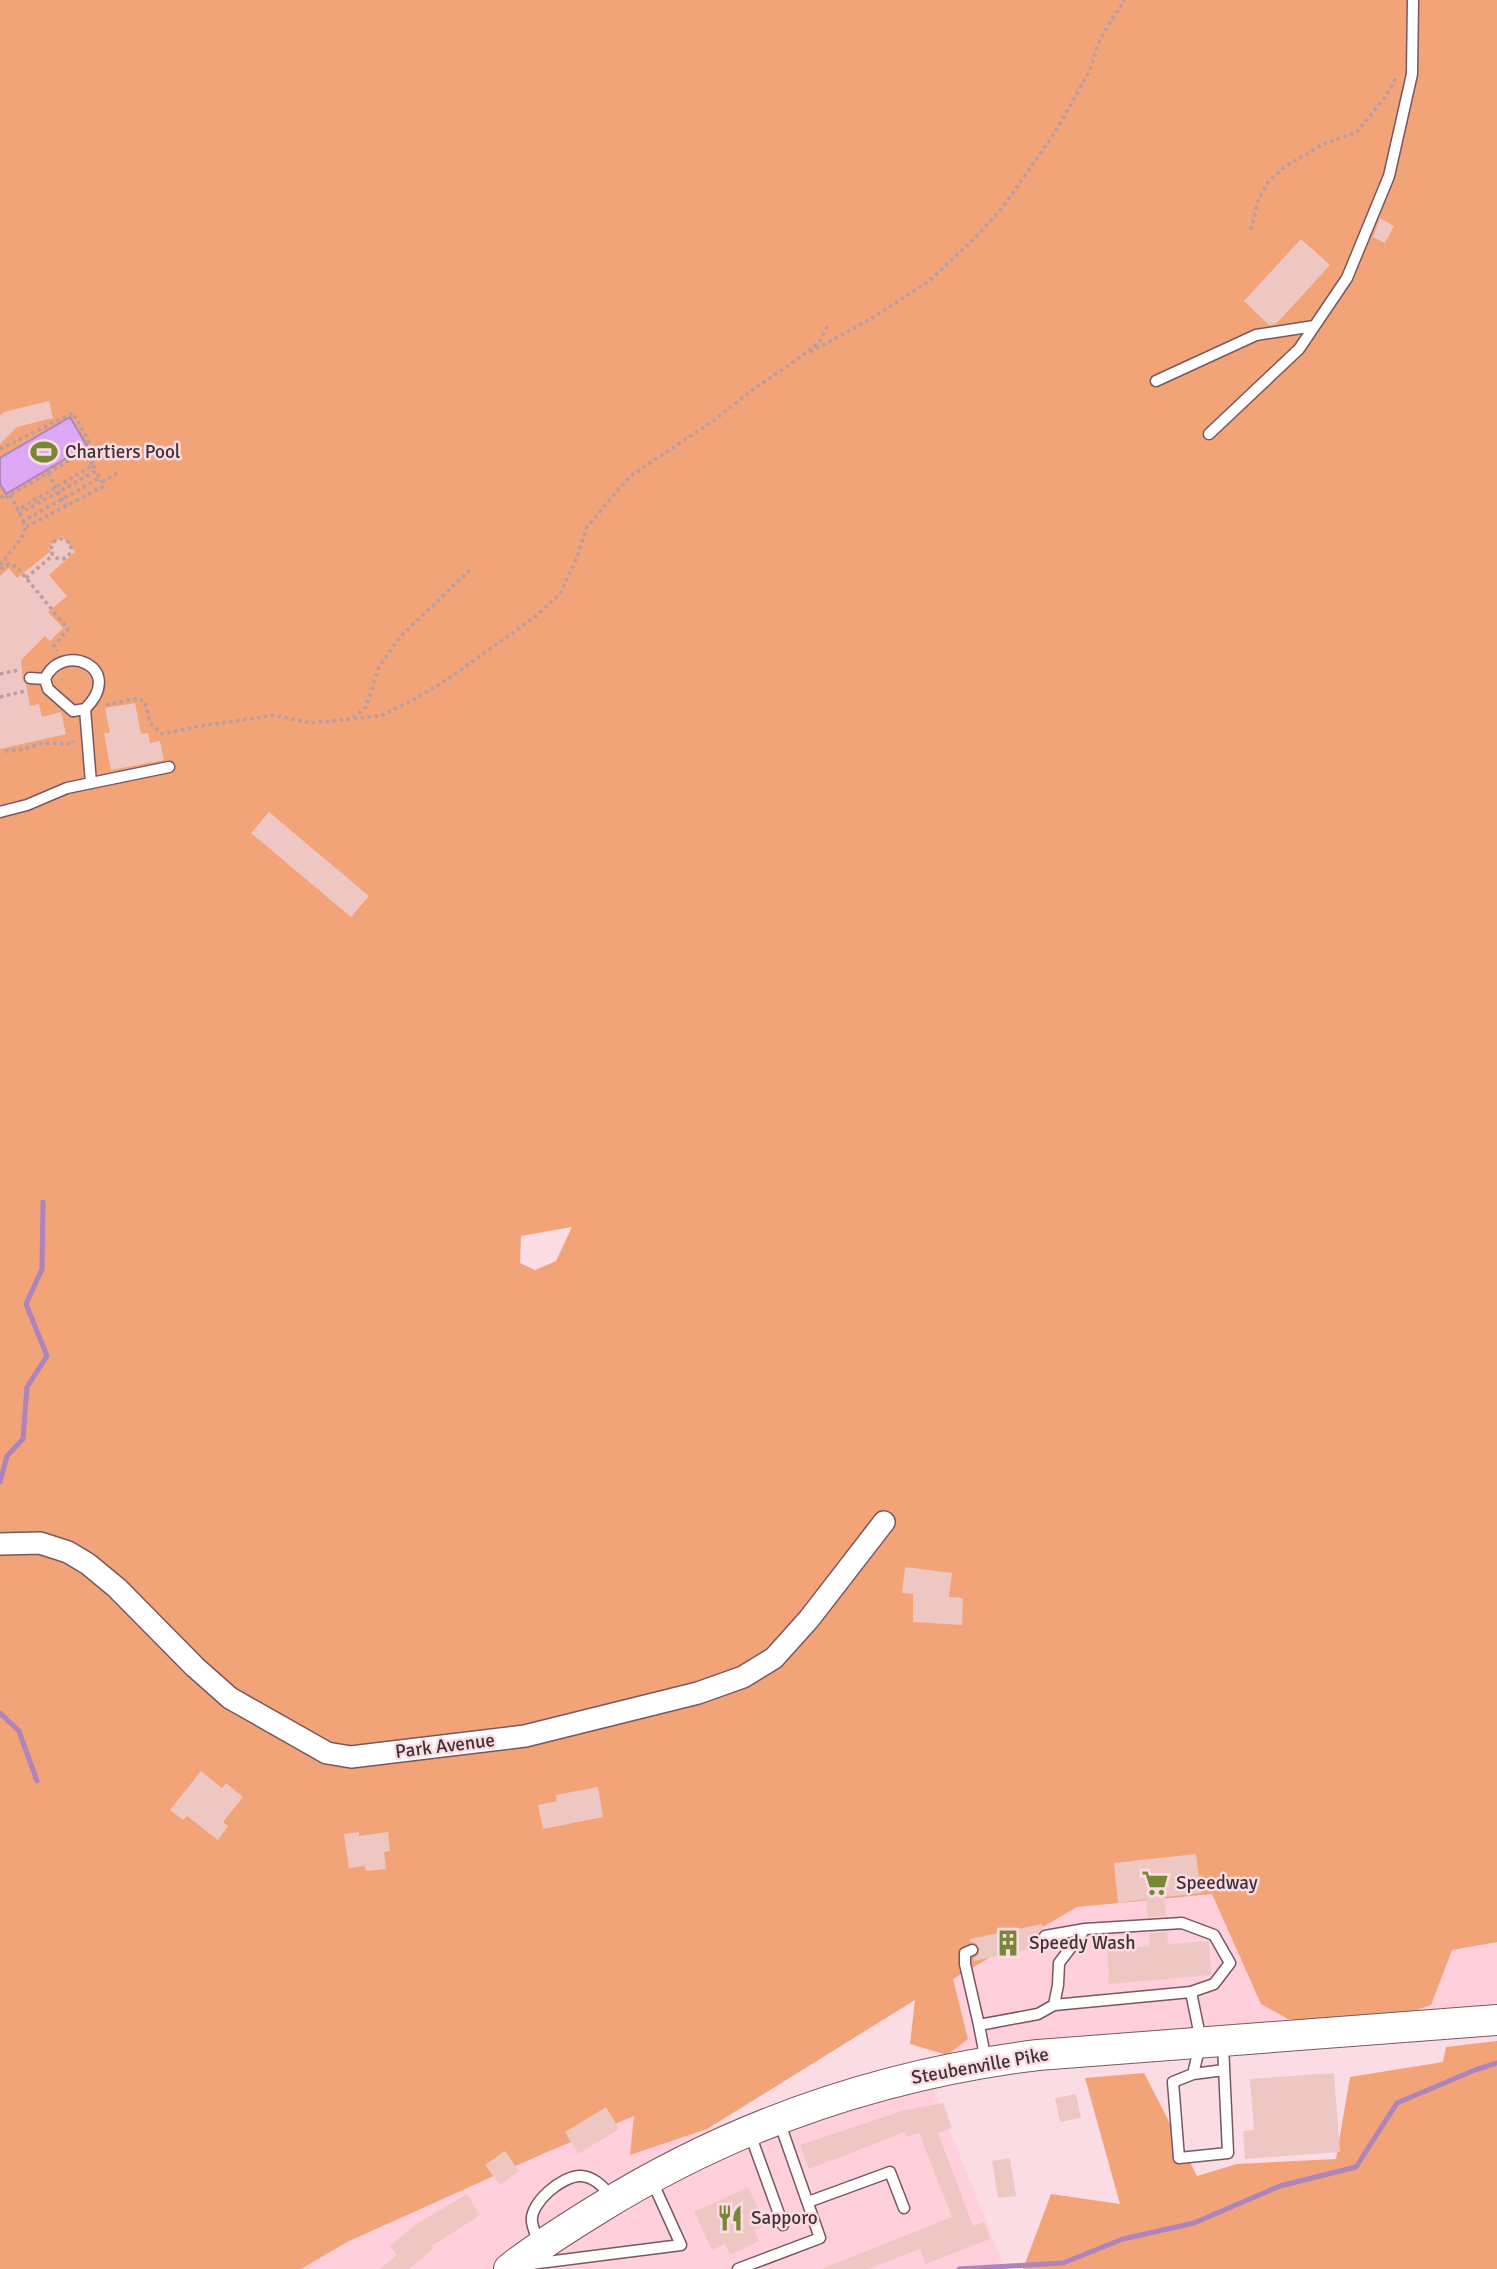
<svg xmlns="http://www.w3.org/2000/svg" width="1497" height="2269" viewBox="0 0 1497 2269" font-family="Signika,sans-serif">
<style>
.built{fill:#ffcfdb}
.green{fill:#f2a378;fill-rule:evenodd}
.water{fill:#dca8f5;stroke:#ad84bb;stroke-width:2}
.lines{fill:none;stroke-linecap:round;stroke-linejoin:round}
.stream{stroke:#ad84bb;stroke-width:5}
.building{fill:#efc7c2}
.service-casing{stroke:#78575f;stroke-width:13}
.minor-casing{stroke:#78575f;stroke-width:24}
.secondary-casing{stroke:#78575f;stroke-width:32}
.path{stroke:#b79da4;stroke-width:3.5;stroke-dasharray:3.5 3.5;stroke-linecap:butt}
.service{stroke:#fff;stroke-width:10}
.minor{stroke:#fff;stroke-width:21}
.secondary{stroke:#fff;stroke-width:30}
.labels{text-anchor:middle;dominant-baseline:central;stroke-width:5;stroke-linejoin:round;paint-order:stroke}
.poi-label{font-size:19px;fill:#403135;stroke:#fcdce4;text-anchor:start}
.street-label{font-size:19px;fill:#403135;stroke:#fcdce4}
</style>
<rect width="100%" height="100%" fill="#fcdce4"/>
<path class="built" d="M1217,1839L1278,1987L1288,2019L947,2055L968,2039L942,1941Z
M1497,1936V2007L1410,2012L1437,1947Z
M649,2053L707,2129L926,2058L935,2093L1005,2269H248Z"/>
<path class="green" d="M0,0H1497V1942L1452,1950L1431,2005L1371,2025L1288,2019L1261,2004L1212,1894L1077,1907L953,1979L968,2039L947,2055L910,2044L915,2000L707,2129L630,2155L634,2116L547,2152L347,2242L301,2269H0ZM572,1227L556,1261L535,1270L520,1263L521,1236Z
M1497,2041V2269H1023L1051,2194L1120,2204L1085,2078L1144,2073L1197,2176L1237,2164L1336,2159L1350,2077L1443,2062L1446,2047Z"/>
<path class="water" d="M70,417L87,446L6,494L0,484V458Z"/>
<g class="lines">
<path class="stream" d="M0,1482L7,1456L23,1439L27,1387L47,1356L26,1304L42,1269L43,1202
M0,1713L19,1731L37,1781
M959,2269L1063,2263L1123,2239L1194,2223L1280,2186L1356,2167L1397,2103L1475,2070L1497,2063"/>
</g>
<path class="building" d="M1380,218L1394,226L1385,243L1373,237Z
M1301,239L1330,265L1276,324L1269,325L1244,301Z
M49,401L53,418L17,427L0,444V416L4,412Z
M62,536L75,552L49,575L67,596L48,612L63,628L50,641L45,636L21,660L23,681L26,684L30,706L39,704L42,717L61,712L66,734L0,749V576L9,568L17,578L51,551L48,548Z
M135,703L141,734L148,733L150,743L160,741L164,760L111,770L104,733H110L105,708Z
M269,812L369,896L351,917L251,833Z
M905,1567L952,1573L949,1597L963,1598L962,1625L913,1622V1594L902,1593Z
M201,1771L222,1788L226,1783L243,1797L223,1822L228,1826L218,1840L187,1816L183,1820L170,1810Z
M598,1787L603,1817L543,1829L538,1805L557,1801L556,1795Z
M359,1832V1836L388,1832L390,1851L384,1852L386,1869L366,1871L365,1866L349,1868L344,1834Z
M1196,1854L1201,1893L1165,1897L1166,1916L1148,1917L1146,1899L1118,1903L1114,1863Z
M1042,1924L1043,1928L1038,1933L1037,1938L1047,1946L974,1961V1958L979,1954V1948L976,1943L970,1942V1939Z
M1167,1932L1168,1944L1209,1941L1211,1975L1109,1984L1107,1950L1150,1946L1149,1933Z
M1334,2073L1340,2152L1245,2159L1243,2131L1254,2130L1250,2079Z
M1076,2094L1081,2118L1060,2122L1055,2098Z
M943,2103L952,2128L938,2133L973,2226L984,2222L990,2239L926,2264L920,2249L868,2269H821L952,2217L919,2133L907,2137L905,2132L809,2169L800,2145L901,2111Z
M606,2107L619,2129L578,2154L565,2132Z
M505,2151L519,2171L500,2185L485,2165Z
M1010,2158L1016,2196L998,2198L992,2161Z
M748,2187L766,2225L754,2230L759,2241L730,2255L725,2244L712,2250L694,2212Z
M467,2194L480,2215L432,2246L434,2248L409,2269H380L397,2255L390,2246L415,2225Z"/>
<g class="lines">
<g class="service-casing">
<path id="service" d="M1156,381L1256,335L1314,326
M1209,434L1299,349L1347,278L1389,176L1412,74L1413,0
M30,678L45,679L48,689L73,711L85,709L91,783
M45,679C62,640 127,668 85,709
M0,812L27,805L67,788L169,767
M1045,1936L1085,1929
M972,1950L965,1953V1964L979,2025
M1054,2005L1058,1985L1059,1963L1085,1929L1182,1923L1214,1935L1230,1963L1214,1984L1191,1992
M986,2061L979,2025L1038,2014L1054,2005L1191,1992L1201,2041L1193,2074L1173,2082L1179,2158L1228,2153L1223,2045
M1193,2074L1224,2070
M750,2134L783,2225
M808,2202L890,2172L904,2208
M539,2244C537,2237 533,2229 532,2222C529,2203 563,2175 581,2176C595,2177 603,2187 612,2197
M531,2264L681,2245L652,2181
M738,2269L820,2238L779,2121"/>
</g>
<g class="minor-casing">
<path id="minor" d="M0,1544L40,1543L68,1552L88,1564L117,1588L195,1667L230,1698L327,1753L351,1757L525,1736L698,1693L743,1677L774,1658L809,1619L884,1522"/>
</g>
<g class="secondary-casing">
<path id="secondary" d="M509,2269C537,2247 567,2228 598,2209C732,2126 881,2074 1038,2055L1497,2020"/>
</g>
<path class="path" d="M1251,230L1258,201L1268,182L1283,168L1323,144L1357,132L1385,97L1396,78
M810,352L869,320L929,281L975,238L1003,207L1056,131L1090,70L1098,44L1107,27L1125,0
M0,449L73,413L92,447L3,499L0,492
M48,473L66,506
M102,482L119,472
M10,495L18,510L93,465L85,451
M19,512L20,513L96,471L93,465
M20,513L23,521L100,478L96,471
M23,521L26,527L104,486L100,478
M51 549a10 10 0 1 1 20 0a10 10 0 1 1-20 0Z
M0,565L21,539L26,527
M0,569L9,564L17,567L68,629L54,646L57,651
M26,578L53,555
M0,674L18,670
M0,697L25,691
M106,705L138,698L145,702L150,723L162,734L200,726L275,715L310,723L380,716L411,701L448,679L536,616L560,594L577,557L587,527L629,477L713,421L752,390L805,354L820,341L828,325
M353,718L366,707L379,667L400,637L471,569
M5,751L20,750L43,743L72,744L74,741"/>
<use href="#service" class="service"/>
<use href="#minor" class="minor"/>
<use href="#secondary" class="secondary"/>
</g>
<defs>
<g id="stadium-bare" transform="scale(2.1)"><path d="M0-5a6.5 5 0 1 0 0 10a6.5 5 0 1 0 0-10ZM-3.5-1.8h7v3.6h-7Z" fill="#778736" stroke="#fcdce4" stroke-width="2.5" paint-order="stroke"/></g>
<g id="supermarket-bare" transform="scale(2.1)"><path d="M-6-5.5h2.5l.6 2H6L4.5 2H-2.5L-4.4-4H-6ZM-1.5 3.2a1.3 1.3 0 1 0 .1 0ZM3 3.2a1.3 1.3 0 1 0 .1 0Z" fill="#778736" stroke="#fcdce4" stroke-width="2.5" paint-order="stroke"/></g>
<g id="building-bare" transform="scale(2.1)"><path d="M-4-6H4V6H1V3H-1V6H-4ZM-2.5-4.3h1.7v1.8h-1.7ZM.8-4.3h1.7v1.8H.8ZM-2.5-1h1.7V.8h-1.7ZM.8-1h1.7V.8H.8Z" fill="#778736" stroke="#fcdce4" stroke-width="2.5" paint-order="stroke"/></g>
<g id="restaurant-bare" transform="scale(2.1)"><path d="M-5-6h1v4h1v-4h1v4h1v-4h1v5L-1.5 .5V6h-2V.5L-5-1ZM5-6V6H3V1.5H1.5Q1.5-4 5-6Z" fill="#778736" stroke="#fcdce4" stroke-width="2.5" paint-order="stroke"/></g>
</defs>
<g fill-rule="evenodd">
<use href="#stadium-bare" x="44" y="452"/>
<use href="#supermarket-bare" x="1155" y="1883"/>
<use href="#building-bare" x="1008" y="1943"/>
<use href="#restaurant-bare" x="730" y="2218"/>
</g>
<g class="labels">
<g class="poi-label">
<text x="65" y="452">Chartiers Pool</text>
<text x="1176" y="1883">Speedway</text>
<text x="1029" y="1943">Speedy Wash</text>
<text x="751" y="2218">Sapporo</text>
</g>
<g class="street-label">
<text transform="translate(445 1746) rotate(-7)">Park Avenue</text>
<text transform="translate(980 2066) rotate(-10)">Steubenville Pike</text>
</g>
</g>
</svg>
